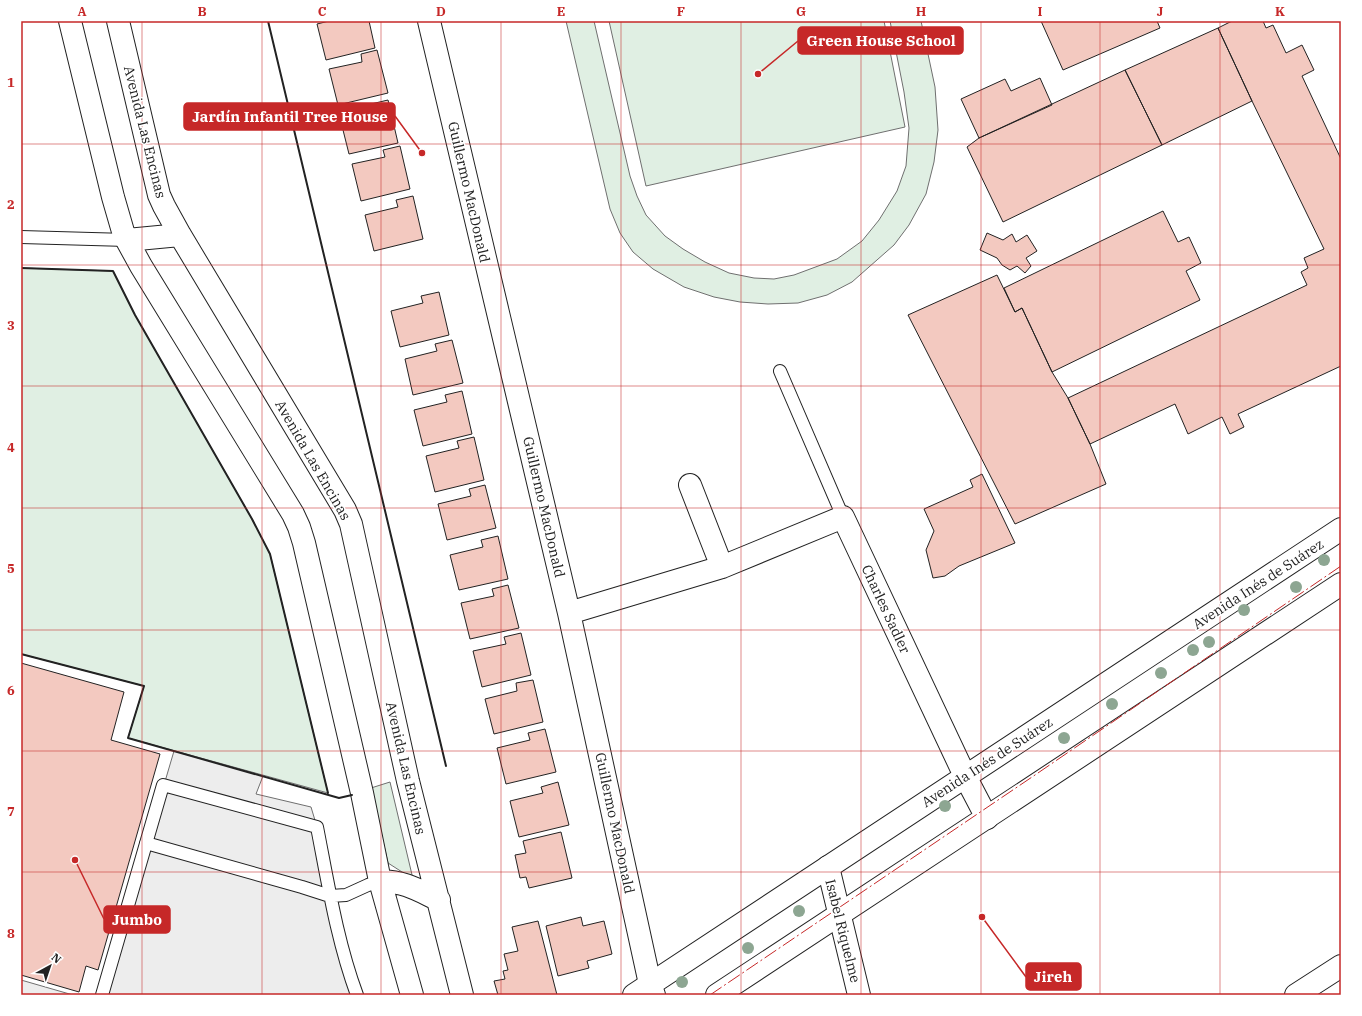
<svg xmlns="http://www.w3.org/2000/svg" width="1362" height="1016" viewBox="0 0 1362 1016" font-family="'IBM Plex Serif',serif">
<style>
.green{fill:#e0efe3;stroke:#6f6f6f}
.parking{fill:#ededed;stroke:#6f6f6f}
.building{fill:#f3c9c0;stroke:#222}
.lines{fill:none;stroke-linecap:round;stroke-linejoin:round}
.service-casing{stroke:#222;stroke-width:14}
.minor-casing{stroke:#222;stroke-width:24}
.tertiary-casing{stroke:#222;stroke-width:24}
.secondary-casing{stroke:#222;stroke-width:24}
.service{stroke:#fff;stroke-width:12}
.minor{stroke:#fff;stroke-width:22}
.tertiary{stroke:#fff;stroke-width:22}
.secondary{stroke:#fff;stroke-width:22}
.wall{stroke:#222;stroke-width:2}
.power{stroke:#c62828;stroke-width:1;stroke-dasharray:14 3 2 3;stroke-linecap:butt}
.tree{fill:#8da692}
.grid{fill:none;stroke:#c62828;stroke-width:1;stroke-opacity:0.55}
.labels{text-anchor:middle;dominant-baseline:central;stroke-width:3;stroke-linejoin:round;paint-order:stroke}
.street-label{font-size:14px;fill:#222;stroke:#fff}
.leader{fill:none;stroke:#c62828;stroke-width:1.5}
.callout-dot{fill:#c62828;stroke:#fff;stroke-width:1.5}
.callout{fill:#c62828;stroke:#c62828;stroke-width:1.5}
.callout-label{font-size:15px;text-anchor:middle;font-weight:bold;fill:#fff}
.neatline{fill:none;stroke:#c62828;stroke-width:1.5}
.grid-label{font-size:13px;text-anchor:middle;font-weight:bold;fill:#c62828}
</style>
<rect width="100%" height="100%" fill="#fff"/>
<path class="green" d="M566,21H594L630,176L637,196L646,215L665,236L683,249L705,262L729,273L754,278L774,279L794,275L837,259L862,241L879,220L897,191L906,166L909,128L904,92L890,21H921L935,87L938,130L934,162L926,194L909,225L894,245L852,282L827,295L798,303L768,304L740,302L714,297L684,287L653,269L633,252L620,233L610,209Z
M609,21H884L905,127L646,186Z
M21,268L113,271L135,315L252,519L270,554L328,793L128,738L144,686L21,654Z
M390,782L413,879L388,863L371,788Z"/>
<path class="parking" d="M174,751L263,776L256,794L311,807L317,827L357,995H102Z
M21,980L73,995H21Z"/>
<path class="building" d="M329,21H369L375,48L326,60L317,24Z
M1041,21H1157L1160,28L1063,70Z
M1232,21H1263L1266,28L1273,25L1286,53L1302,45L1314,70L1302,76L1341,159V366L1238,414L1244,427L1230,434L1222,417L1188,434L1175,404L1090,444L1068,398L1307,285L1301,272L1308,268L1304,258L1324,249L1252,101L1218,28Z
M1218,28L1252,101L1162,145L1125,70Z
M377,50L388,93L338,105L329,69L362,62L361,54Z
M1125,70L1162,145L1003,222L967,147L979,138Z
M1040,78L1052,105L979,138L961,99L1005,79L1011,91Z
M388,100L398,143L349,154L340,118L373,111L371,104Z
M400,146L410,189L361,201L352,164L385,157L383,150Z
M413,196L423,239L374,251L365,215L398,207L396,200Z
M1163,211L1178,242L1189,237L1201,263L1186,271L1200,300L1052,372L1022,308L1015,312L1004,288Z
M987,233L1003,240L1012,234L1016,242L1027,235L1037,251L1026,258L1031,266L1025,273L1017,266L1010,270L1002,265L997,258L980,250Z
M997,275L1015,312L1022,308L1052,372L1068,398L1090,444L1106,484L1015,524L908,315Z
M439,292L449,335L400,347L391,311L423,303L421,296Z
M452,340L463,383L413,395L405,359L437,351L435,344Z
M462,391L472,434L423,446L414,410L447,402L445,395Z
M474,437L484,480L435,492L426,456L459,448L457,441Z
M982,474L1015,543L959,566L945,576L933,578L926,550L934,531L924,509L973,487L970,480Z
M485,485L496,528L447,540L438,504L471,496L469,489Z
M498,536L508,579L459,590L450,555L483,547L481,540Z
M508,585L519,628L470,639L461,603L494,596L492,589Z
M521,633L531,675L482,687L473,651L506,644L504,637Z
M21,663L124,692L111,740L160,754L98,970L86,966L79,992L21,975Z
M533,680L543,722L494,734L485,699L517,691L516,683Z
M545,729L556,772L506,784L497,748L530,740L528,733Z
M558,782L569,825L519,837L510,801L543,793L541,787Z
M561,832L572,878L529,888L526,877L520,878L515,855L526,853L523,841Z
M581,917L583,926L604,921L612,954L587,961L589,968L558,976L546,926Z
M538,921L557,995H498L494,981L505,979L503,971L508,970L504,954L518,951L512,927Z"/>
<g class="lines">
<g class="service-casing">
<path id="service" d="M21,237L127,240
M780,371L843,517
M146,843L302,887L330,896L346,895L368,885L380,881
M102,995L163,785L317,827C328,883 337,941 357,995"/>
</g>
<g class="minor-casing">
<path id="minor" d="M429,21L569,613L650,984L654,995
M690,485L722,567
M569,613L722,567L843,517L965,776L987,818
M828,867L859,995
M1296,995L1341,966"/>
</g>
<g class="tertiary-casing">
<path id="tertiary" d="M70,21L113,197L124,235L141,266L293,514L299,527L304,543L362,793L380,881L412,995
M118,21L159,195L164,206L180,235L345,510L351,524L408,781L462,995
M127,240L180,235
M380,881C406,882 416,889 439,900"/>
</g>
<g class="secondary-casing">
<path id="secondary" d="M634,995L1341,529
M717,995L1341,584"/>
</g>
<use href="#service" class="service"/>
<use href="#minor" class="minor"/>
<use href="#tertiary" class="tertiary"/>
<use href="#secondary" class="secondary"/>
<path class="wall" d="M268,21L446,766
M21,268L113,271L135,315L252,519L270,554L328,793
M21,654L144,686L128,738L339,798L352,795"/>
<path class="power" d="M710,995L1035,775L1341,566"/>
</g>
<g class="tree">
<circle cx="1324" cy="560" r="6"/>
<circle cx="1296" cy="587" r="6"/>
<circle cx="1244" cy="610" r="6"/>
<circle cx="1209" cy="642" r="6"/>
<circle cx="1193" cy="650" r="6"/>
<circle cx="1161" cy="673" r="6"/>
<circle cx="1112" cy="704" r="6"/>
<circle cx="1064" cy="738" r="6"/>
<circle cx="945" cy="806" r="6"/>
<circle cx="799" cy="911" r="6"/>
<circle cx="748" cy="948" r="6"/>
<circle cx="682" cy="982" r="6"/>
</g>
<path class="grid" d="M142,21V995M262,21V995M381,21V995M501,21V995M621,21V995M741,21V995M861,21V995M981,21V995M1100,21V995M1220,21V995M21,144H1341M21,265H1341M21,386H1341M21,508H1341M21,630H1341M21,751H1341M21,872H1341"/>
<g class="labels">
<g class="street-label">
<text transform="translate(145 132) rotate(76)">Avenida Las Encinas</text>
<text transform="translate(469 192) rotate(77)">Guillermo MacDonald</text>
<text transform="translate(313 460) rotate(60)">Avenida Las Encinas</text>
<text transform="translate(544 507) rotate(77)">Guillermo MacDonald</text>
<text transform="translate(1258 584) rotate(-33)">Avenida Inés de Suárez</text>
<text transform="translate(886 609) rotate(65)">Charles Sadler</text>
<text transform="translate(987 762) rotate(-33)">Avenida Inés de Suárez</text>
<text transform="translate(406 768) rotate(77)">Avenida Las Encinas</text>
<text transform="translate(615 823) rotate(78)">Guillermo MacDonald</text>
<text transform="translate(843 931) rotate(76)">Isabel Riquelme</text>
</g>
</g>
<path class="leader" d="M758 74L798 41M422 153L395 116M75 860L104 919M982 917L1026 977"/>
<g class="callout-dot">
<circle cx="758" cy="74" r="4"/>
<circle cx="422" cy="153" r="4"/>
<circle cx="75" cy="860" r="4"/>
<circle cx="982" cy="917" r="4"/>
</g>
<g class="callout">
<rect x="798" y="27" width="165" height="27" rx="4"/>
<rect x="184" y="103" width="211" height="27" rx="4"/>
<rect x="104" y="906" width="66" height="27" rx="4"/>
<rect x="1026" y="963" width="55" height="27" rx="4"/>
</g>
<g class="callout-label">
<text x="881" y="46">Green House School</text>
<text x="290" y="122">Jardín Infantil Tree House</text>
<text x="137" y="925">Jumbo</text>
<text x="1053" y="982">Jireh</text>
</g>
<rect width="1362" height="1016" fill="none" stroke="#ffffff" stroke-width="44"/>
<g transform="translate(50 966) rotate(40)" stroke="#ffffff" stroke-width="3" paint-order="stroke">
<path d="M0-3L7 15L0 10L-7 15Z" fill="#222222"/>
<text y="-6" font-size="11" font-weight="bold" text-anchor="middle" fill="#222222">N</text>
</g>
<rect x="22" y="22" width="1318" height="972" class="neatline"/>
<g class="grid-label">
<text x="82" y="16">A</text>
<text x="202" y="16">B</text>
<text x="322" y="16">C</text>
<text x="441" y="16">D</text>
<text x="561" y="16">E</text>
<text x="681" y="16">F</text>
<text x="801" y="16">G</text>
<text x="921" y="16">H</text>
<text x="1040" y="16">I</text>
<text x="1160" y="16">J</text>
<text x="1280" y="16">K</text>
<text x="11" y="87">1</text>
<text x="11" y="209">2</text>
<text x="11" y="330">3</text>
<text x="11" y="452">4</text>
<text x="11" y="573">5</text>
<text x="11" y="695">6</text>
<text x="11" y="816">7</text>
<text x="11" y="938">8</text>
</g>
</svg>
